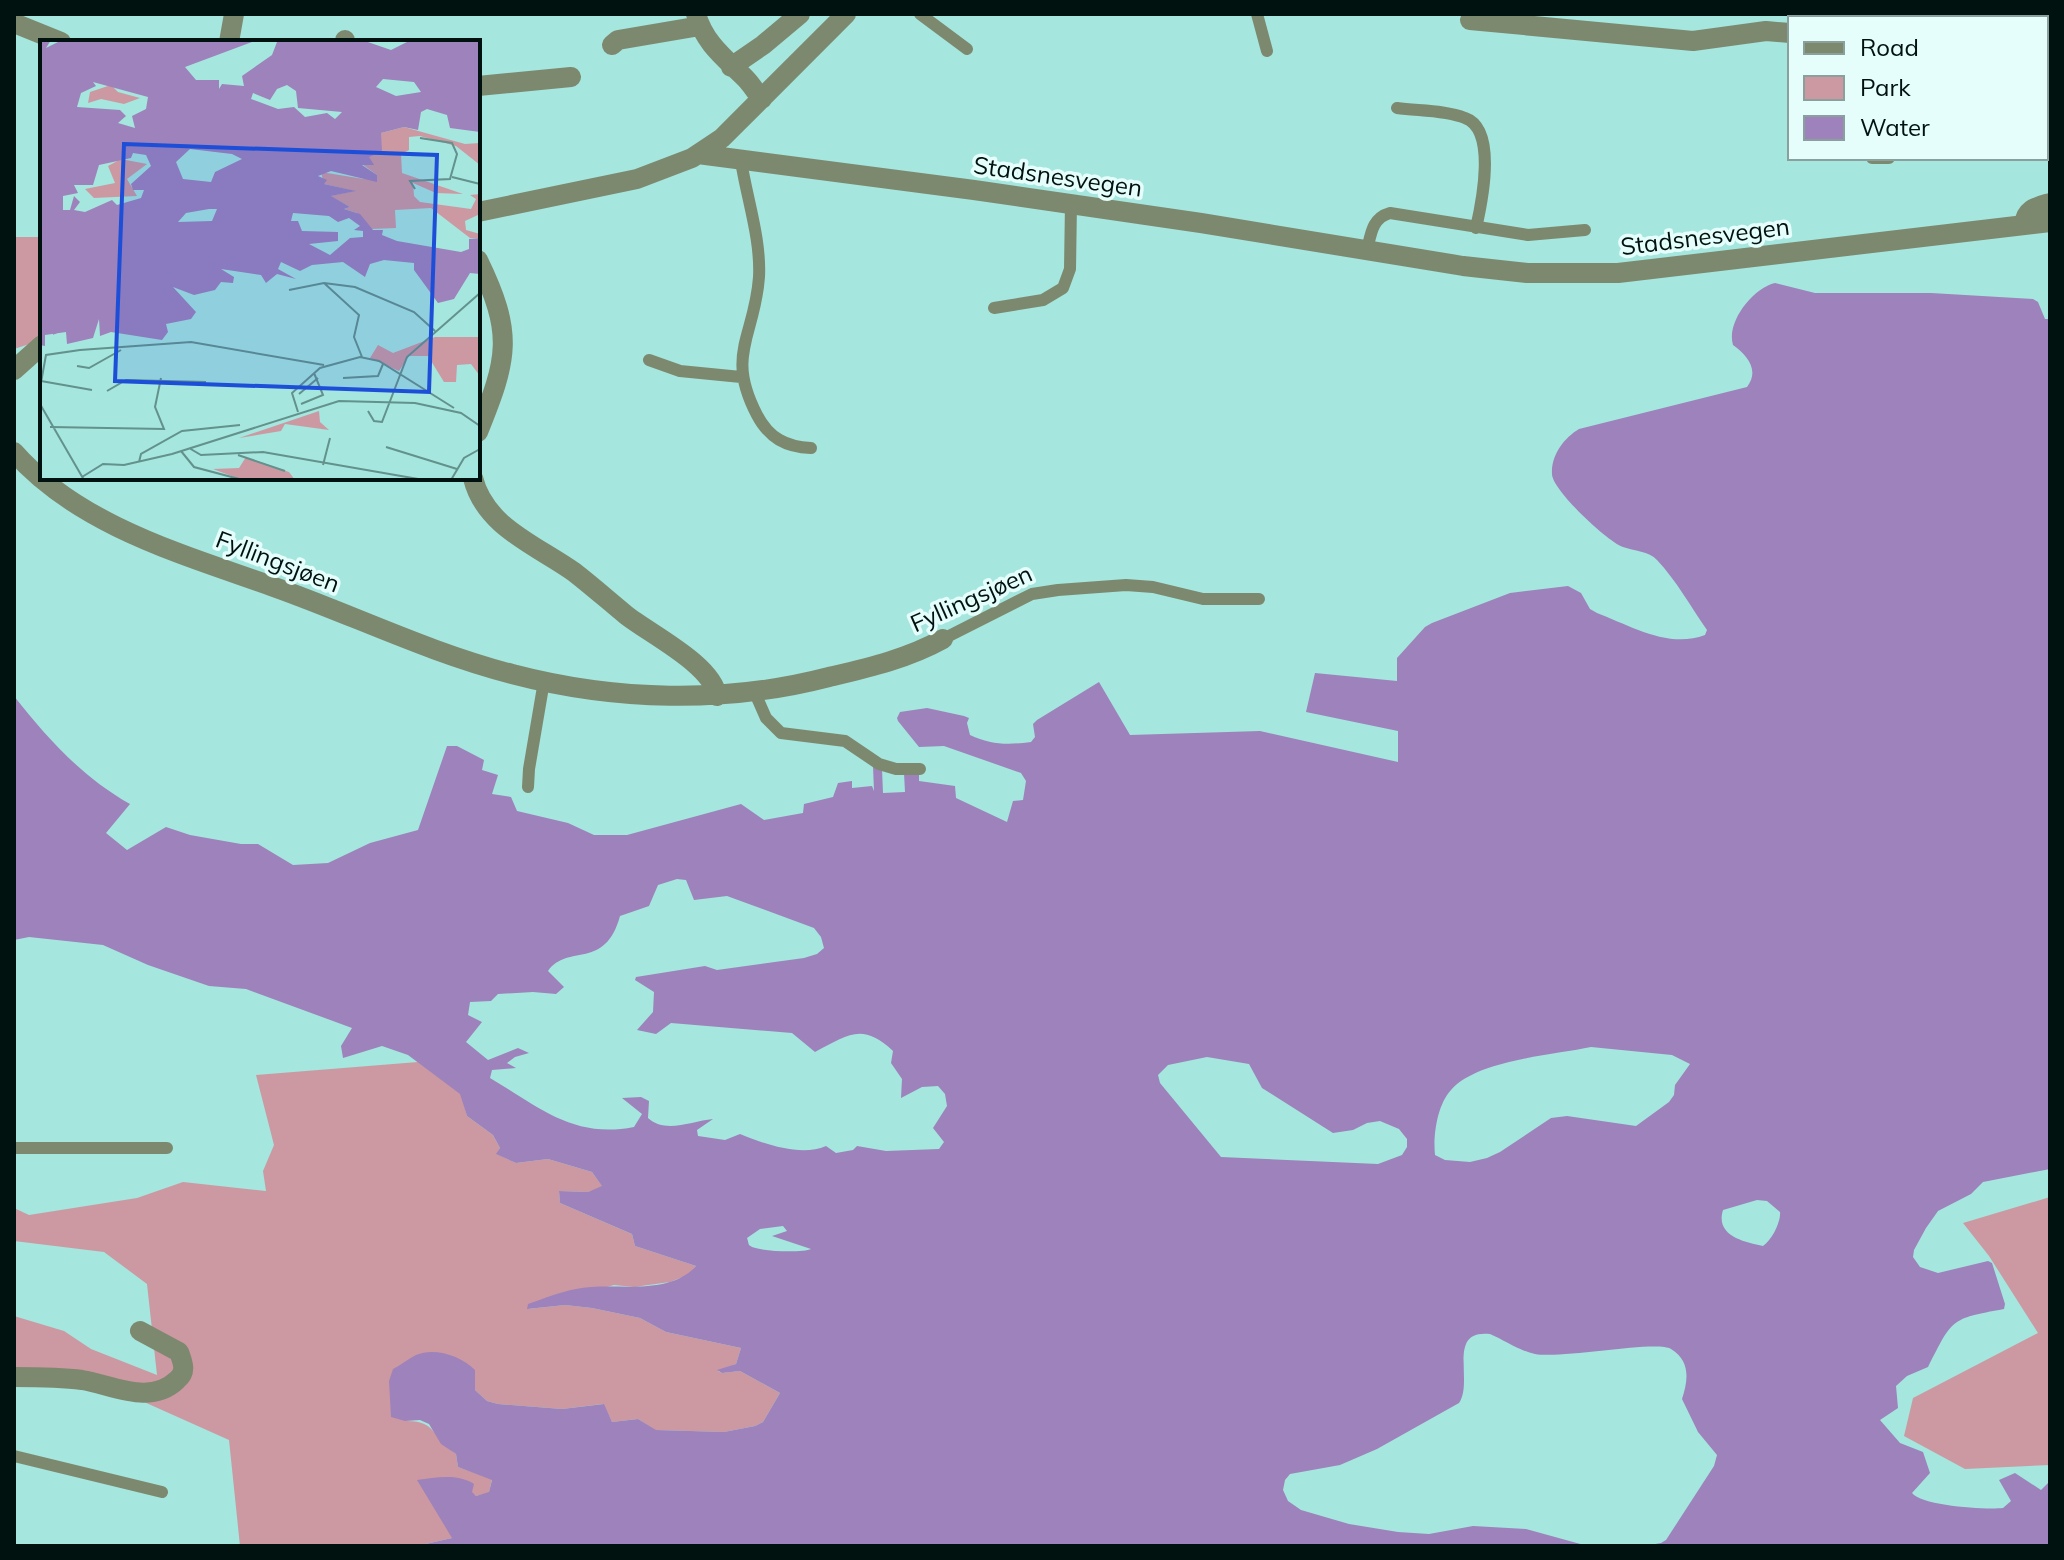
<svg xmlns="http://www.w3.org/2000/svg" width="2064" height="1560" viewBox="0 0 2064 1560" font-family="Mulish,sans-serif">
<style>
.green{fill:#cc99a2}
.water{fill:#9e82bb;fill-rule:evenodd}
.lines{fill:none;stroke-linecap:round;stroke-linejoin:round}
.lane{stroke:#7d896f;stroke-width:12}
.street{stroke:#7d896f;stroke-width:20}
.labels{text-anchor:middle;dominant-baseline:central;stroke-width:7;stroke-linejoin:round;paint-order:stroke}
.street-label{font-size:24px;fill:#001210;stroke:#e5fefb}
.inset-river{fill:none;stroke:#9e82bb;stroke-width:4}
.inset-road{fill:none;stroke:#63918c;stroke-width:2}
.view{fill:#1d4ed8;fill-opacity:0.15;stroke:#1d4ed8;stroke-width:4}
.inset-edge{fill:none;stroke:#001210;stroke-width:4}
</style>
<rect width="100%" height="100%" fill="#a5e6de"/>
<path class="green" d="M14,237H42V340L14,349Z
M418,1062L461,1094L467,1116L493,1135L500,1148L497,1154L516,1163L548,1159L592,1172L603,1187L588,1192L559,1191L560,1203L632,1234L635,1246L696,1266L688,1275L670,1282L634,1287L614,1285L527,1309L565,1305L592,1308L640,1318L666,1332L741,1348L736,1364L718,1371L722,1373L740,1371L780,1393L763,1422L755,1426L724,1432L655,1430L638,1419L612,1422L603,1404L562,1409L498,1404L487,1401L475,1390V1370L405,1421C437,1420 432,1438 456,1454L458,1467L492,1479L489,1493L476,1496L472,1493L452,1538L417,1546H240L229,1440L124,1393L14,1372V1316L64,1331L91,1349L157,1375L147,1284L104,1252L14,1241V1208L29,1215L137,1198L183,1182L266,1191L263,1171L274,1145L256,1075Z
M2050,1197V1465L1965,1469L1904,1436L1913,1398L2038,1333L1989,1256L1963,1223Z"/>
<path class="water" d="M1775,283L1815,293H1931L2033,299L2038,302L2045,319H2050V1169L1983,1182L1971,1194L1938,1211L1926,1228L1914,1250L1913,1257L1920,1267L1938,1273L1988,1261L1992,1263L2005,1304L2004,1309C1949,1319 1953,1319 1928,1367L1907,1376L1896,1386L1898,1408L1880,1420L1900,1443L1923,1452L1930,1473L1912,1493C1922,1506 1986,1510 2003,1508L2011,1501L1999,1480L2015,1473L2041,1490L2050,1481V1546H1644L1661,1543L1666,1540L1714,1466L1717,1455L1698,1432L1682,1399C1688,1381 1691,1361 1671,1349C1656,1340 1563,1359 1535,1354C1520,1351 1504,1340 1490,1334C1446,1329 1474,1381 1459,1403L1377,1449L1340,1465L1290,1474L1285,1480L1283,1490L1288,1501L1301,1510L1349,1524L1398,1532L1429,1534L1473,1526L1526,1529L1584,1545L1599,1546H417L452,1538L417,1480C436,1478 456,1473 474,1484L472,1492L476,1496L489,1492L492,1480L458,1467L456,1454L441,1444L429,1424L420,1420L405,1421L391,1417L389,1381L393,1369C401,1365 408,1359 416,1355C435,1347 461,1356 475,1370V1390L487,1401L498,1404L562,1409L604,1404L612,1422L638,1419L656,1430L724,1432L755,1426L763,1422L780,1393L740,1371L722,1373L717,1370L736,1364L741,1348L666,1332L640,1318L592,1308L565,1305L527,1309L528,1304C543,1299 559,1292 576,1289C613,1281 667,1298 696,1266L635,1246L632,1234L560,1203L559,1191L588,1192L602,1186L592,1172L548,1159L516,1163L496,1154L500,1148L493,1135L467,1116L460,1094L408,1055L382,1046L343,1058L341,1046L352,1028L246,989L209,986L148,965L103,945L29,937L14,940V696C48,739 82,777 130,804L106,833L127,850L166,827L190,835L241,844H258L293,865L328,863L370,843L418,830L447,746H457L484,760L482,770L498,775L492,794L511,797L517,811L568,823L594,835H627L741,804L764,820L803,813L804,804L833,797L838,783L852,781V788L872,786L874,791L873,766L882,769L883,793L905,792L904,773H919V781L955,786L956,798L1007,822L1013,801L1023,800L1026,781L1021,773L944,746L919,747L898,721L897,718L900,712L927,708L964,716L969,718L967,723L970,735C991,745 1008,745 1031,742L1035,737L1033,724L1037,720L1099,682L1130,735L1260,731L1398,762V731L1306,712L1315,673L1397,681V658L1425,627L1432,623L1510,593L1568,586L1581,593L1590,609L1597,613C1631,626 1669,649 1705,635L1707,630C1691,607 1676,580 1657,560C1649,551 1634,551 1623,547C1608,542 1552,490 1552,474C1551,455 1564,438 1579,429L1747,387C1760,370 1747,355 1733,345C1726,322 1753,288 1775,283ZM677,879L686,880L694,900L727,896L814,928L821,937L824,948L817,954L804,958L717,970L705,966L636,977L635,980L654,992L653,1012L637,1030L656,1034L671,1023L792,1033L815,1052C848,1035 862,1022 893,1051L891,1063L902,1079L901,1098L922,1087L938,1086L945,1094L947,1106L933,1128L944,1142L939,1149L886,1151L857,1146L853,1150L836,1153L826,1146C801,1157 764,1144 740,1134L725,1140L698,1136L697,1130L713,1119C692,1121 665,1134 648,1118L649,1101L641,1097L622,1098L642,1114L634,1127C573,1139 539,1107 490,1078L492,1070L516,1068L507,1063L515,1057L529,1053L518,1048L488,1060L466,1042L482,1022L468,1015L470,1002L491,1001L498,994L533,992L556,994L564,987L548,971C568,943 605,971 620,916L649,906L658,885ZM1591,1047L1672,1055L1690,1064L1675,1085L1674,1095L1669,1102L1636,1126L1567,1116L1551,1118L1500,1152L1487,1158L1470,1162L1445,1160L1435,1155C1433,1136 1437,1105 1451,1090C1477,1060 1553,1055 1591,1047ZM1207,1057L1249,1064L1262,1088L1333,1133L1353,1130L1367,1123L1380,1121L1399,1129L1407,1139V1147L1402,1155L1378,1164L1221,1157L1160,1083L1158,1075L1168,1065ZM1757,1200L1767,1201L1780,1212C1781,1222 1772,1240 1763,1246C1744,1242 1715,1236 1723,1210ZM783,1226L787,1231L772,1236L811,1249C803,1253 756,1252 749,1245C748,1243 748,1240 747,1238L760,1229Z"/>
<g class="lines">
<path class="lane" d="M920,14L967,49
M1257,14L1267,51
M1397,108C1418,111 1445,110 1465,118C1497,129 1482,202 1476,228
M1872,158H1889
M741,161C747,199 761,239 759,277C755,336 725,354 757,415C769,438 786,447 811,448
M1367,250C1371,234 1372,218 1390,213L1528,235L1585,230
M994,308L1043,300L1063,288L1070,269L1071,204
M649,360L680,371L741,377
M943,639L1032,594L1058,590L1126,585L1153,587L1203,599H1259
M755,693L766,718L781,733L845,741L879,764L896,769H920
M528,787L529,769L544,681
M14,1148H167
M14,1456L162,1492"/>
<path class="street" d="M696,14C705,44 725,58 746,79C752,85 756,93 762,99
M1888,18L1908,14
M1470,20L1693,41L1766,31L1790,33
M14,23L61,42
M229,42L234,14
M345,42V40
M612,45L618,40L700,26
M731,67L763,45L800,14
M478,86L571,77
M698,154L974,190L1201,223L1463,266L1527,273H1618L2050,222
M478,212L637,179L692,158L722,138L846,14
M2024,225C2025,209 2036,207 2050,203
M478,260C514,334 508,358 478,432
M14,370L42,345
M14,452C79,526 185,555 274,587C353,615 430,653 512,674C615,701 725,704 829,677C867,668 907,659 943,639
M473,478C485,527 536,545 574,572C592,586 609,601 626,615C650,634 713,665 717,696
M14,1377C37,1377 60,1377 82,1380C113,1385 150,1406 177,1380C187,1372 183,1363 179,1352L140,1331"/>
</g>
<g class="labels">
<g class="street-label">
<text transform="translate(1058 176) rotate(8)">Stadsnesvegen</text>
<text transform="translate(1705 236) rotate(-7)">Stadsnesvegen</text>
<text transform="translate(278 561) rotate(21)">Fyllingsjøen</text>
<text transform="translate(971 598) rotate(-24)">Fyllingsjøen</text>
</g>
</g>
<g transform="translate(40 40)">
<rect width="440" height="440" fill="#a5e6de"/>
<path d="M71,45L78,52L100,58L84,64L61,59L48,63L50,52ZM364,87L425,104L440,103V125L416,106L380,96L369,97V110L361,114L362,133L423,154L396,153L373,143L374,156L380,162L431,169L436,159L430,155L440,154V174L425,181L426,190L440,194V198H430L391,168L355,170L356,188L331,189L317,173L304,169L310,167L290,156L314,151L284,144L281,132L324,139L337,135L322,124L340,103L341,93ZM81,119L107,124L87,139L97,156L54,158L45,149L75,143L68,126ZM395,297H440V336L431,324L417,325L416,342H404L388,316H369L359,331L330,318L338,305L353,313ZM279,371L280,382L289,390L245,384L241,391L199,398ZM206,417L249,432L255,440H264H202L173,429L199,428Z" fill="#cc99a2"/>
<path d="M0,0H11L6,8L22,0H217L145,27L156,40H179V49L182,44L204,46L202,36L232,15L237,2L322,0L351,10L371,0H440V92L410,88L407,75L387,69L381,72L378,90L364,87L341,93L342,111L329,117L334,125H322L337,135V142L291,131L278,136L287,140L284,144L316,151L291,156L310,167L304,169L320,174L333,190H343L342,195L357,201L421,212L429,209V199L440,198V234L430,233L414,259L398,263L374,230V223L344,220L330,224L325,237L303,222L272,225L260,231L241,222L238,229L256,239L237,234L226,243L221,235L181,229L194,237L193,243L181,242L175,250L154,255L133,247L156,272L151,279L126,284L128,292L122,300L71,292L60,296L59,279L53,298L27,304L26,292L5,295V306L0,305ZM343,39L374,42L381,52L356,56L336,47ZM53,42L108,57L106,69L92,76L95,88L78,83L86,76L80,70L37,67L41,53L56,46ZM247,45L256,51L258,68L302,72L295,79L287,73L265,77L254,67L238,69L211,59L213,53L230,60L237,49ZM150,109L192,114L202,119L175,132L171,142L143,139L136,122ZM93,113L106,115L111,126L91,144L93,150H104L101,158L77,165L72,160L45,172L34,170L40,162L34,156L30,170H23V156L38,153L34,145H53L59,125L91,118ZM169,169H177L172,181L138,182L146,173ZM253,173L289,176L298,182L309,178L320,186L314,190L323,191V197L310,198L290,215L269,204L298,201V192L262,191L258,181H251Z" fill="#9e82bb" fill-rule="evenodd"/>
<path class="inset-river" d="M0,65L14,41L57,0M0,256L15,294"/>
<path class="inset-road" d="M412,137L440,144M375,149L370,141L410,139L417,114L412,103L380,98M284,243L319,275L314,297L322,317M249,250L284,243L315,247L374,272L395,291M37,326L49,328L81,310M303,338L338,336L343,324M1,341L52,350M0,348L6,315L40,310L151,302L284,325M67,351L86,340L166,342M259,354L278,338M0,364L44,440M261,364L283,355L274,333M328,371L334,381L342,382L367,317L440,253M258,372L252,353L280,328L320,317L339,321L414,368M10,387L124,389L115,367L121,338M346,407L417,429M149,408L161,415L223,412L384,440M141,411L154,427L203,440M198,415L245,431M99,422L101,414L142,391L200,385M283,425L290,398M42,437L63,424L84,425L132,414L299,361L375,363L421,373L440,386M411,440L424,418L440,409"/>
<path class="view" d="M84,104L397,115L389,352L75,341Z"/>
<rect width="440" height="440" class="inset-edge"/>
</g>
<rect width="2064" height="1560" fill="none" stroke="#001210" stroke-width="32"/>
<rect x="1788" y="16" width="260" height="144" fill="#e5fefb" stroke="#89a09d" stroke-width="2"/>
<rect x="1804" y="42" width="40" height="12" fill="#7d896f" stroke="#89a09d" stroke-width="2"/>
<text x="1860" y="56" font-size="24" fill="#001210">Road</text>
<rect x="1804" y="76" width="40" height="24" fill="#cc99a2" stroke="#89a09d" stroke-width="2"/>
<text x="1860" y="96" font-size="24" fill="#001210">Park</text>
<rect x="1804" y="116" width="40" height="24" fill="#9e82bb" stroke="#89a09d" stroke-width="2"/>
<text x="1860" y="136" font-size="24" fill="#001210">Water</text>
</svg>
